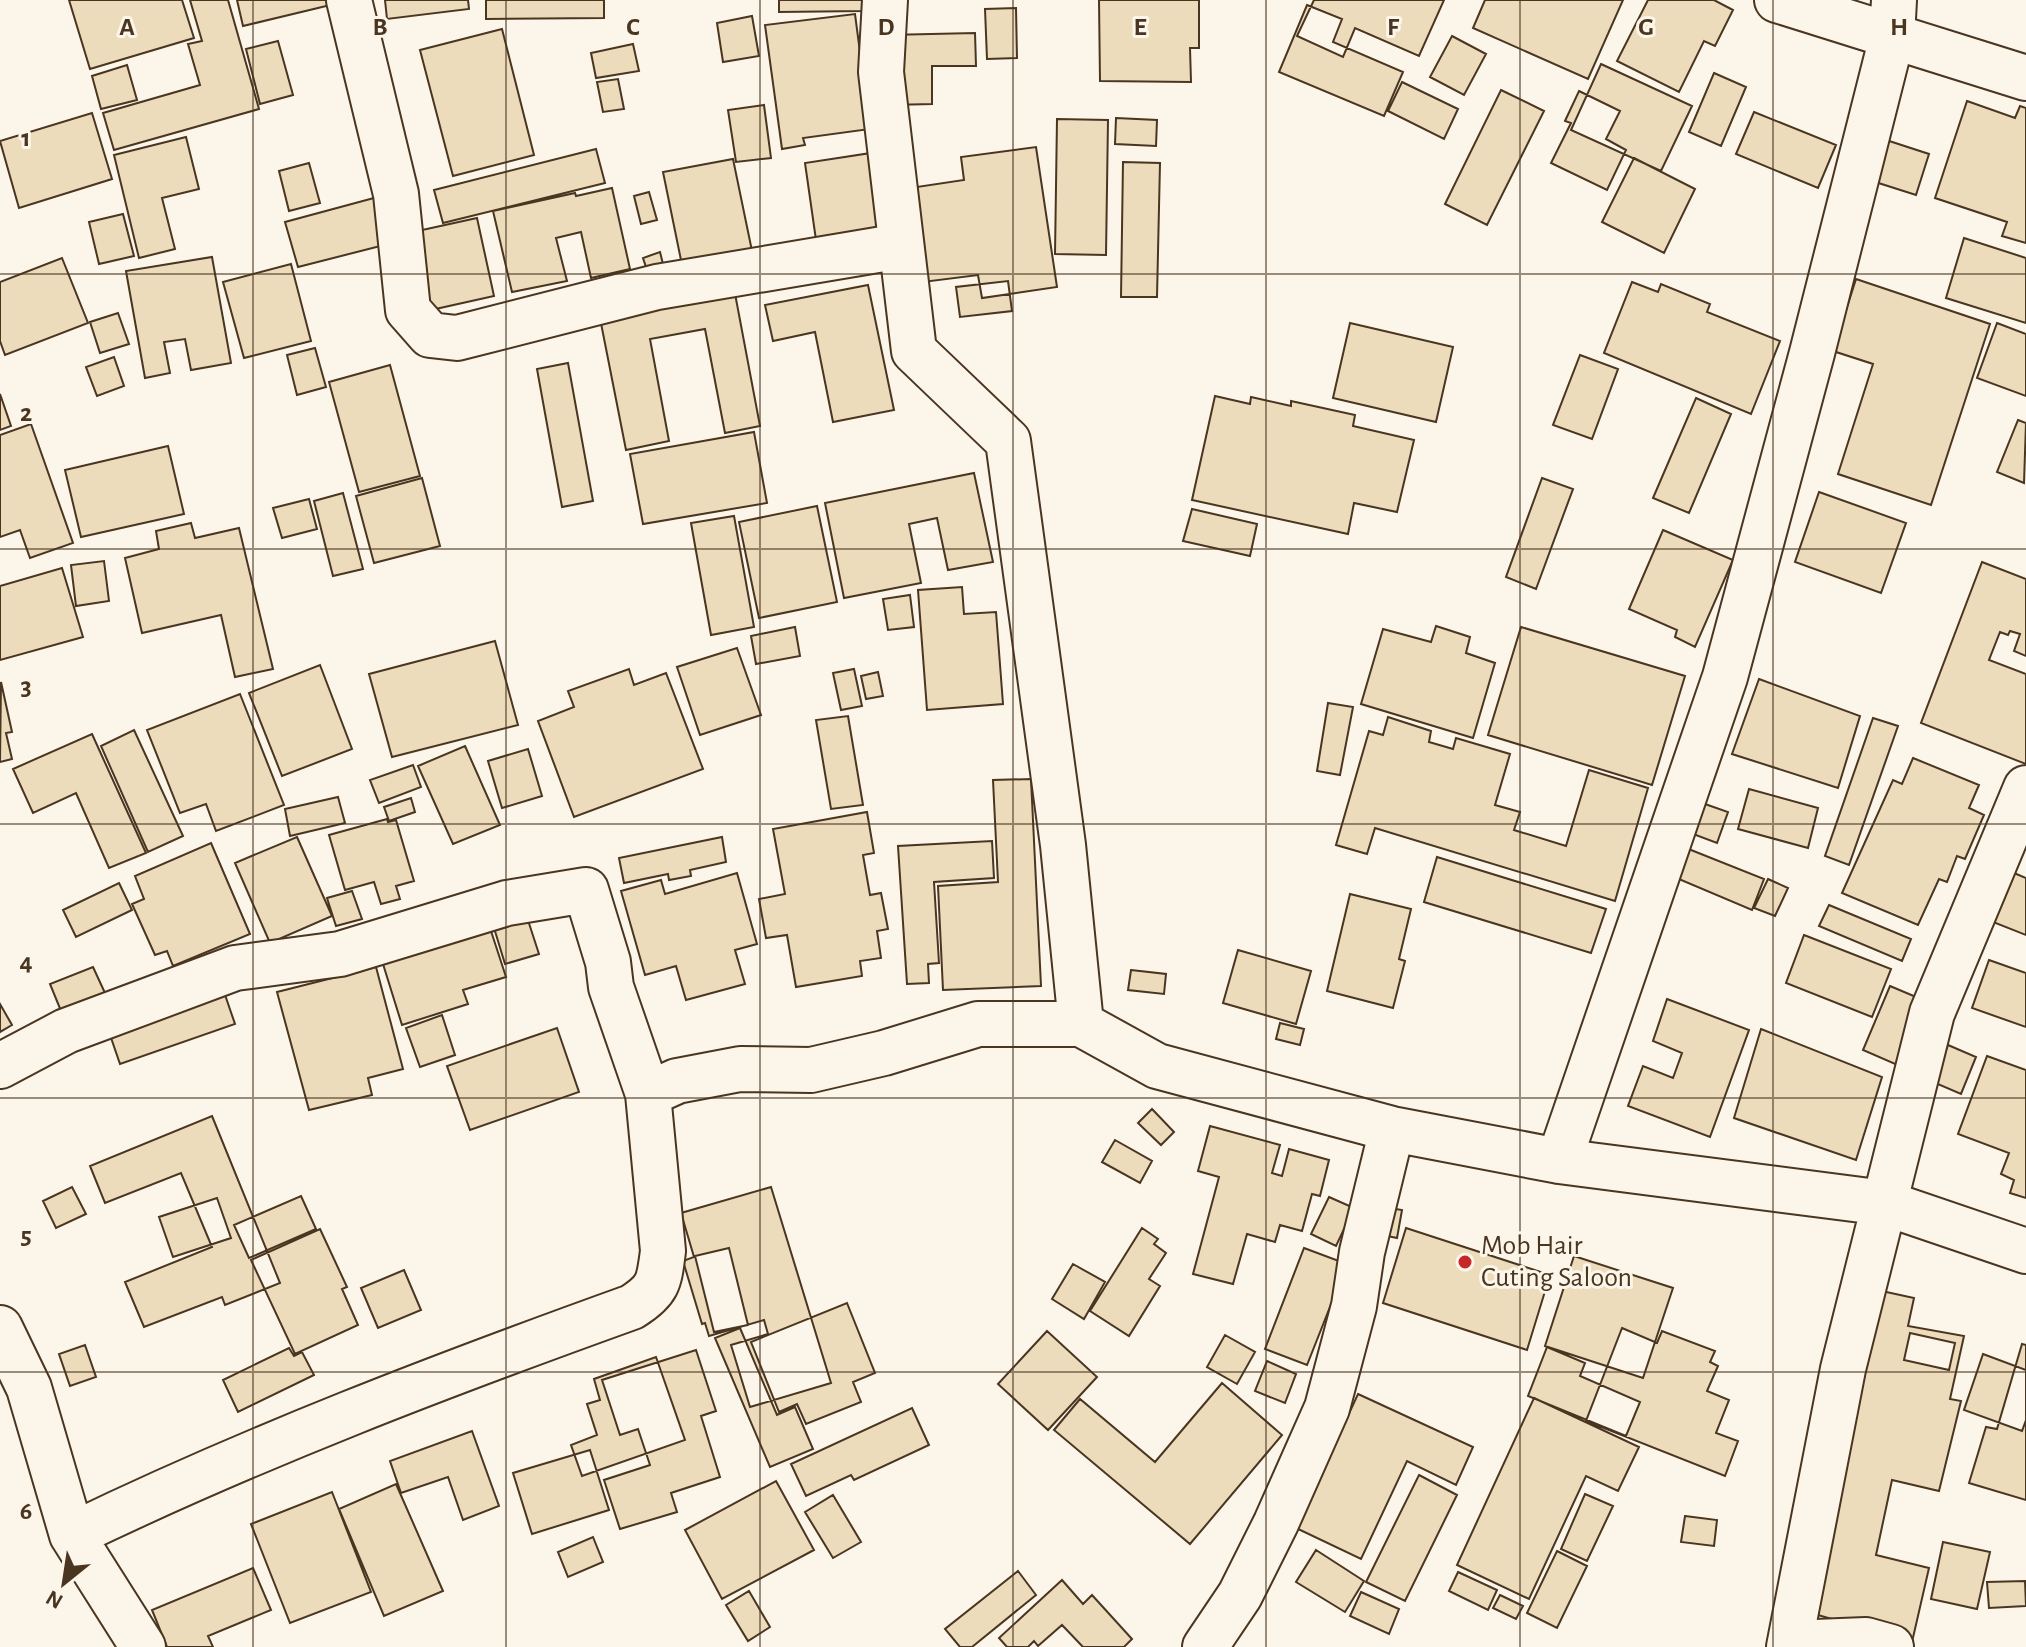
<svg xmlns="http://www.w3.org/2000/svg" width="2026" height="1647" viewBox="0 0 2026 1647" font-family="'Alegreya Sans',sans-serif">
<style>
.building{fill:#ecdcbc;stroke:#4a3520;stroke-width:2;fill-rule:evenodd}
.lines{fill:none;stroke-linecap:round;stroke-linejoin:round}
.minor-casing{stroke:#4a3520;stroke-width:48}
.minor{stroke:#fbf6e9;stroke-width:44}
.grid{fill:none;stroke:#4a3520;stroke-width:2;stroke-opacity:0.55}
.poi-dot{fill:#c62828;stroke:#fbf6e9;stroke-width:3}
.labels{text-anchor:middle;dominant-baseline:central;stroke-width:6;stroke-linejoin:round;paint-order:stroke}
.poi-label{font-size:28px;fill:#4a3520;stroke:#fbf6e9;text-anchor:start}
.grid-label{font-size:26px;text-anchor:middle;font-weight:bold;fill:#4a3520;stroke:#fbf6e9;stroke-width:6;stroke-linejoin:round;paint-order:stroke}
</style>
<rect width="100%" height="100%" fill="#fbf6e9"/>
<path class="building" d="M69,0H182L194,38L90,69Z
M190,0H228L259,109L114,150L103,113L200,85L188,44L202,41Z
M237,0H343V2L243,26Z
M385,0H468L469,9L387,19Z
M486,0H604V18L486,19Z
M779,0H864V11L779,12Z
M1099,0H1199V48H1190L1191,82L1100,81Z
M1314,0H1444L1419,56L1355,28L1343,57L1297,36Z
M1485,0H1623L1588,79L1473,28Z
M1648,0H1714L1733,10L1715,46L1704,41L1679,92L1617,61Z
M1307,5L1342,19L1333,42L1403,72L1384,116L1279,72Z
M1016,8L1017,58L987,59L985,9Z
M855,14L870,129L803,138L805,145L782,149L765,25Z
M752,16L759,56L723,62L717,23Z
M502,29L534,155L453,176L420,50Z
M975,33L976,66H932V104L890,105L887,35Z
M1452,36L1486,54L1464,95L1430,77Z
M278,41L293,95L260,104L246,49Z
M633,44L639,71L596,78L591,53Z
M1601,64L1692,106L1661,171L1571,130Z
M127,65L137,100L101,109L92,76Z
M1714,73L1746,87L1721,146L1689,132Z
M618,79L624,109L603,112L597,82Z
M1402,82L1458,109L1444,139L1388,111Z
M1501,90L1544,111L1487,225L1445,204Z
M1579,91L1620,111L1606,139L1626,150L1607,190L1551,163L1571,123L1565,121Z
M1967,101L2015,118L2020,106L2026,108V243L2002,236L2007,222L1935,198Z
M764,105L771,158L736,162L728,110Z
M1754,112L1836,145L1818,188L1736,154Z
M92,113L112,179L19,208L0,141Z
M1116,118L1157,120L1156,146L1115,144Z
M1057,119L1108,120L1106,255L1055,254Z
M186,137L199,189L162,198L175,249L139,258L114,155Z
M1880,138L1929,154L1916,195L1866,179Z
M1036,147L1057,287L982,298L978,275L923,282L910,188L964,180L961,157Z
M596,149L605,183L443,223L434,190Z
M871,153L884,237L817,247L805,163Z
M1634,158L1695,189L1664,253L1602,222Z
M733,159L752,251L682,265L663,172Z
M1123,162L1160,163L1157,297H1121Z
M309,163L320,203L289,211L279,171Z
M612,188L630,269L591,278L581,232L556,238L567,281L512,292L493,211L575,193L576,196Z
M649,192L657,220L641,224L634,196Z
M385,195L396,242L298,267L285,222Z
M123,214L134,256L99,264L89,222Z
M477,218L494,296L431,310L413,232Z
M1964,238L2026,258V323L1946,298Z
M660,252L665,272L649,276L643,258Z
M212,257L231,363L191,370L185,339L164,342L170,373L145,378L126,271Z
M62,258L88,323L5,355L0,341V282Z
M291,264L311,341L244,358L223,282Z
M1856,279L1990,324L1931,505L1838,474L1873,364L1833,351Z
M1008,281L1012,311L960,317L956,287Z
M1632,282L1658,292L1661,284L1710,304L1707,312L1780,341L1751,414L1604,353Z
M733,283L760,426L725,433L705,329L650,339L669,441L626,450L598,308Z
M868,285L894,410L833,422L815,332L773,341L765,305Z
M118,313L129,344L100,353L90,322Z
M1350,323L1453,347L1436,422L1333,398Z
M1997,323L2026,334V396L1977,378Z
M315,348L326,387L297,395L287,355Z
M1580,355L1618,369L1592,439L1553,425Z
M114,357L124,386L97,396L86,367Z
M568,363L593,501L562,507L537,369Z
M390,365L420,476L359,492L329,382Z
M0,394L11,426L0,430Z
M1215,396L1250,404L1251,397L1291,406V401L1355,415L1353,426L1414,440L1397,512L1354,503L1348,534L1192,500Z
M1696,398L1731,414L1689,513L1653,498Z
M2018,420L2026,423L2024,483L1997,472Z
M31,424L73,543L30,558L20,530L0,537V435Z
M754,432L767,503L643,524L630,454Z
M168,446L184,514L81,537L65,470Z
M974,473L993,562L948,570L937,518L909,524L921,583L844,598L825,503Z
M422,478L440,546L374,563L356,496Z
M1542,478L1573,489L1536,589L1506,577Z
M1819,492L1906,523L1881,593L1795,562Z
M343,493L363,569L333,576L314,501Z
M309,499L317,529L282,538L273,508Z
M817,506L837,602L759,618L739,522Z
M1192,509L1257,524L1250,556L1183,541Z
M734,516L754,627L711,635L691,523Z
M191,523L195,538L239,528L273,669L235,677L221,615L142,633L125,558L159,549L156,531Z
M1663,530L1733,560L1695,647L1675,637L1677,630L1629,609Z
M104,561L109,601L76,606L71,565Z
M1982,562L2026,579V656L2014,651L2020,634L2010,631L2008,635L2000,632L1989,660L2026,674V764L1921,723Z
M62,568L83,637L0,660V586Z
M962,587L964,614L996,612L1003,704L927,710L918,590Z
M910,595L914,627L888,630L883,599Z
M1436,626L1470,637L1466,653L1495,663L1473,738L1361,704L1383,629L1431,642Z
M795,627L800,656L756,664L751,636Z
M1521,627L1685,676L1652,785L1488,735Z
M495,641L518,725L392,757L369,674Z
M737,648L761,715L700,735L677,667Z
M320,665L352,749L282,776L249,693Z
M629,669L634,685L666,673L703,769L574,817L538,721L574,707L568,691Z
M854,669L862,706L841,710L833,673Z
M878,672L883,696L866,699L861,676Z
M1759,679L1860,716L1838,788L1732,754Z
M1,682L12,732L6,733L12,759L0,762Z
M240,694L284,805L216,831L206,804L180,813L147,730Z
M1328,703L1353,707L1340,775L1317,771Z
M848,716L863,805L831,809L816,720Z
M1388,717L1431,731L1429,742L1453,749L1456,738L1510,754L1495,805L1520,812L1514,830L1566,846L1589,770L1648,788L1615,901L1375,828L1367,854L1336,845L1369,731L1383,735Z
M1873,718L1898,726L1849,865L1825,856Z
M134,730L183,836L148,852L101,746Z
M92,734L146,853L109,868L76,793L33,813L13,769Z
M465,746L500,825L453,844L418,766Z
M528,749L542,796L502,808L488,761Z
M1913,758L1979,785L1969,808L1984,815L1965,859L1957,856L1947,882L1939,879L1918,925L1842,893L1893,780L1902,784Z
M413,765L421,787L379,803L370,780Z
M1031,779L1041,986L943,990L938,886L998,882L993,780Z
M1749,789L1818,808L1808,848L1738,829Z
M338,797L345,823L290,836L285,809Z
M411,798L415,812L389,821L384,807Z
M1705,804L1728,812L1717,843L1693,834Z
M867,812L874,853L863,855L870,895L881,893L888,929L877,931L881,958L860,961L862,976L796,987L787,935L766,938L759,899L785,894L773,829Z
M387,819L388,822L396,820L414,881L396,886L400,899L381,904L374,882L345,890L329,835Z
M297,837L332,916L270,943L235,863Z
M722,837L726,862L690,870L691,876L669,880L668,874L624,883L619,858Z
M992,841L994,878L934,882L939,963L928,964L929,983L907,984L898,846Z
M211,843L250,934L173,966L167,951L155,955L132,904L144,899L135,876Z
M1686,848L1764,879L1752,910L1674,877Z
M1437,857L1606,909L1591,953L1424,902Z
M737,873L757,944L735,950L745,984L686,1000L676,966L645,975L621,891L661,880L665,894Z
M2014,873L2026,878V935L1993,922Z
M1768,879L1788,888L1775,916L1754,908Z
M119,883L132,910L76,937L63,910Z
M352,891L362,919L336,926L327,898Z
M1350,894L1411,909L1399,959L1405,961L1393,1008L1327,991Z
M1829,905L1911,939L1902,961L1819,926Z
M524,908L539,954L505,964L491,918Z
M491,931L506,977L463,990L468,1004L402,1025L383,964Z
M1804,935L1891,969L1872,1017L1786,983Z
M1238,950L1311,971L1296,1024L1223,1003Z
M1989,960L2026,973V1027L1972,1008Z
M93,967L105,993L61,1011L50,984Z
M376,967L403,1069L368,1078L372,1095L309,1110L277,992Z
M1131,970L1166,974L1164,994L1128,990Z
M222,986L235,1024L120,1064L107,1026Z
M1890,986L1928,1002L1902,1067L1863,1050Z
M1667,999L1749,1030L1710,1137L1628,1106L1643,1066L1673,1078L1682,1053L1653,1041Z
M0,1004L12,1025L0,1032Z
M442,1015L455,1055L420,1067L406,1028Z
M1280,1023L1304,1029L1300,1045L1276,1039Z
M557,1028L579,1092L470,1130L447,1066Z
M1761,1029L1882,1077L1856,1160L1734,1118Z
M1948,1045L1976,1057L1961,1094L1933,1082Z
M1987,1056L2026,1070V1198L2010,1193L2014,1180L2001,1174L2009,1153L1958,1134Z
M1152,1109L1174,1132L1161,1145L1138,1123Z
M212,1116L280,1283L225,1305L222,1297L144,1327L125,1282L212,1247L181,1173L105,1203L90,1166Z
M1210,1126L1280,1145L1272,1173L1282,1176L1289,1149L1329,1160L1320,1196L1312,1194L1302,1231L1280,1225L1275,1242L1247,1234L1233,1284L1193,1274L1219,1177L1198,1171Z
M1115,1140L1152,1161L1140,1183L1102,1162Z
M72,1187L86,1214L56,1228L43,1201Z
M771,1187L831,1383L750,1407L731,1345L768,1334L764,1320L709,1336L705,1323L702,1324L683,1261L694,1257L681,1213Z
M301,1196L316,1229L249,1258L234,1225Z
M1329,1197L1354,1208L1336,1246L1311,1234Z
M217,1198L231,1238L173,1257L159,1217Z
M1378,1206L1402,1210L1397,1238L1373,1233Z
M1142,1228L1158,1239L1154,1244L1166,1253L1149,1279L1160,1286L1129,1336L1090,1311Z
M1406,1228L1550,1275L1527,1350L1383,1303Z
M320,1229L347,1287L342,1289L358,1325L295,1354L251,1260Z
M729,1248L748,1325L714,1332L695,1256Z
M1304,1248L1347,1264L1307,1365L1265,1349Z
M1574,1256L1673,1288L1643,1378L1545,1346Z
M1073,1264L1105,1282L1084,1319L1052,1299Z
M404,1270L421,1310L378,1328L361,1288Z
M1845,1283L1914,1298L1908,1326L1964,1336L1950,1399L1961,1401L1939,1491L1892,1480L1876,1555L1929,1568L1912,1642L1783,1605ZM1910,1333L1955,1343L1949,1370L1904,1360Z
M847,1303L875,1373L853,1382L861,1402L806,1424L797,1404L779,1412L751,1342Z
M740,1328L777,1415L795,1407L813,1449L770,1467L715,1338Z
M1622,1328L1657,1343L1662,1331L1715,1351L1710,1362L1718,1366L1707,1391L1729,1400L1716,1433L1738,1441L1725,1476L1586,1421Z
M1047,1331L1097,1377L1048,1430L998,1384Z
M1225,1335L1255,1352L1237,1384L1207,1367Z
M2022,1344L2026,1345V1500L1969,1483L1986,1427L1997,1429Z
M85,1345L96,1377L70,1386L59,1354Z
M1547,1347L1585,1363L1580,1376L1640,1402L1626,1436L1528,1396Z
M289,1348L294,1356L302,1352L314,1375L238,1412L223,1380Z
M696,1350L716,1411L701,1416L720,1477L671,1493L677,1512L620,1529L604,1480L650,1465L638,1429L620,1435L602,1380Z
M1983,1354L2026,1370V1420L2022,1431L1964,1410Z
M656,1357L685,1440L582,1476L571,1445L597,1435L587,1404L600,1400L594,1379Z
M1267,1361L1296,1374L1285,1403L1255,1391Z
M1222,1383L1282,1435L1190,1544L1054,1430L1080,1399L1155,1462Z
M1358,1394L1473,1447L1456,1485L1407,1461L1361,1559L1296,1528Z
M1534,1398L1639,1447L1618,1491L1586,1476L1529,1599L1457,1565Z
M912,1408L929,1445L854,1480L851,1475L806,1496L791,1464Z
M472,1431L499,1506L463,1520L448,1477L401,1493L390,1461Z
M590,1450L609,1510L532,1534L513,1473Z
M1419,1475L1457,1495L1405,1601L1366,1582Z
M776,1481L814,1550L722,1599L685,1530Z
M396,1484L443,1591L384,1616L339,1509Z
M332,1492L371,1592L290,1623L251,1524Z
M1585,1494L1613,1506L1587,1561L1561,1549Z
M833,1495L861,1542L833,1558L805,1512Z
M1685,1516L1717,1520L1714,1546L1681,1542Z
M593,1537L603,1562L568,1577L558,1552Z
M1943,1542L1990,1552L1977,1609L1931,1599Z
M1316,1550L1364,1581L1345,1612L1296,1582Z
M1557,1551L1587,1566L1557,1628L1527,1613Z
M253,1568L271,1610L208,1636L213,1647H167L152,1610Z
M1018,1571L1036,1595L972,1647H960L945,1629Z
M1458,1572L1497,1590L1488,1610L1449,1591Z
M1062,1580L1083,1604L1092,1595L1132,1639L1124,1647H1083L1062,1625L1038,1646L1034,1641L1028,1647H1007L999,1638Z
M2025,1581L2026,1606L1989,1608L1987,1582Z
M749,1591L770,1627L748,1641L726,1605Z
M1361,1592L1399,1609L1389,1634L1350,1616Z
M1500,1595L1523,1606L1516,1619L1493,1608Z"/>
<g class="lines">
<g class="minor-casing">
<path id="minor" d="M349,0L396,194L408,310L430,335L457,338L657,287L901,246
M885,0L881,72L914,351L1008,441L1063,845L1081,1024
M1777,0L2026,78
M0,1066L66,1031L235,968L340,954L507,903L586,890L608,962L611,987L648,1094L677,1081L740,1069L811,1070L884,1053L978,1024H1081L1157,1066L1392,1129L1559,1161L1885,1203L2026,1251
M1559,1161L1725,677L1812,353L1892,37L1894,0
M0,1328L29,1388L72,1535L143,1647
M72,1535C254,1447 443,1375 632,1307C659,1290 659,1282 663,1251L648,1094
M1790,1643L1866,1640L1891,1647
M1205,1647L1240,1595L1276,1523L1327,1408L1354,1306L1362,1252L1392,1129
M1789,1647L1843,1369L1932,1013L2026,788"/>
</g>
<use href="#minor" class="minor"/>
</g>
<path class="grid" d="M253,0V1647M506,0V1647M760,0V1647M1013,0V1647M1266,0V1647M1520,0V1647M1773,0V1647M0,274H2026M0,549H2026M0,824H2026M0,1098H2026M0,1372H2026"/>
<circle class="poi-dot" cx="1465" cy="1262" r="8"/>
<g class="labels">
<g class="poi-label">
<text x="1481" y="1246">Mob Hair<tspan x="1481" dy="32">Cuting Saloon</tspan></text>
</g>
</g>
<g class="grid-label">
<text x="127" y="35">A</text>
<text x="380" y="35">B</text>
<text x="633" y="35">C</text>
<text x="886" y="35">D</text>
<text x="1140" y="35">E</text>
<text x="1393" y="35">F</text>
<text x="1646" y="35">G</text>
<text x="1899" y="35">H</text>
<text x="26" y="146">1</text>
<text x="26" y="421">2</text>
<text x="26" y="695">3</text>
<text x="26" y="970">4</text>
<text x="26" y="1244">5</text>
<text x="26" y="1519">6</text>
</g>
<g transform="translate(64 1583) rotate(210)" stroke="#fbf6e9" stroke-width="6" paint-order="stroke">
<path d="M0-6L14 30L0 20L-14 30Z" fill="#4a3520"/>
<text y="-12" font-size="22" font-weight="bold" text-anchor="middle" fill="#4a3520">N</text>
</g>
</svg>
